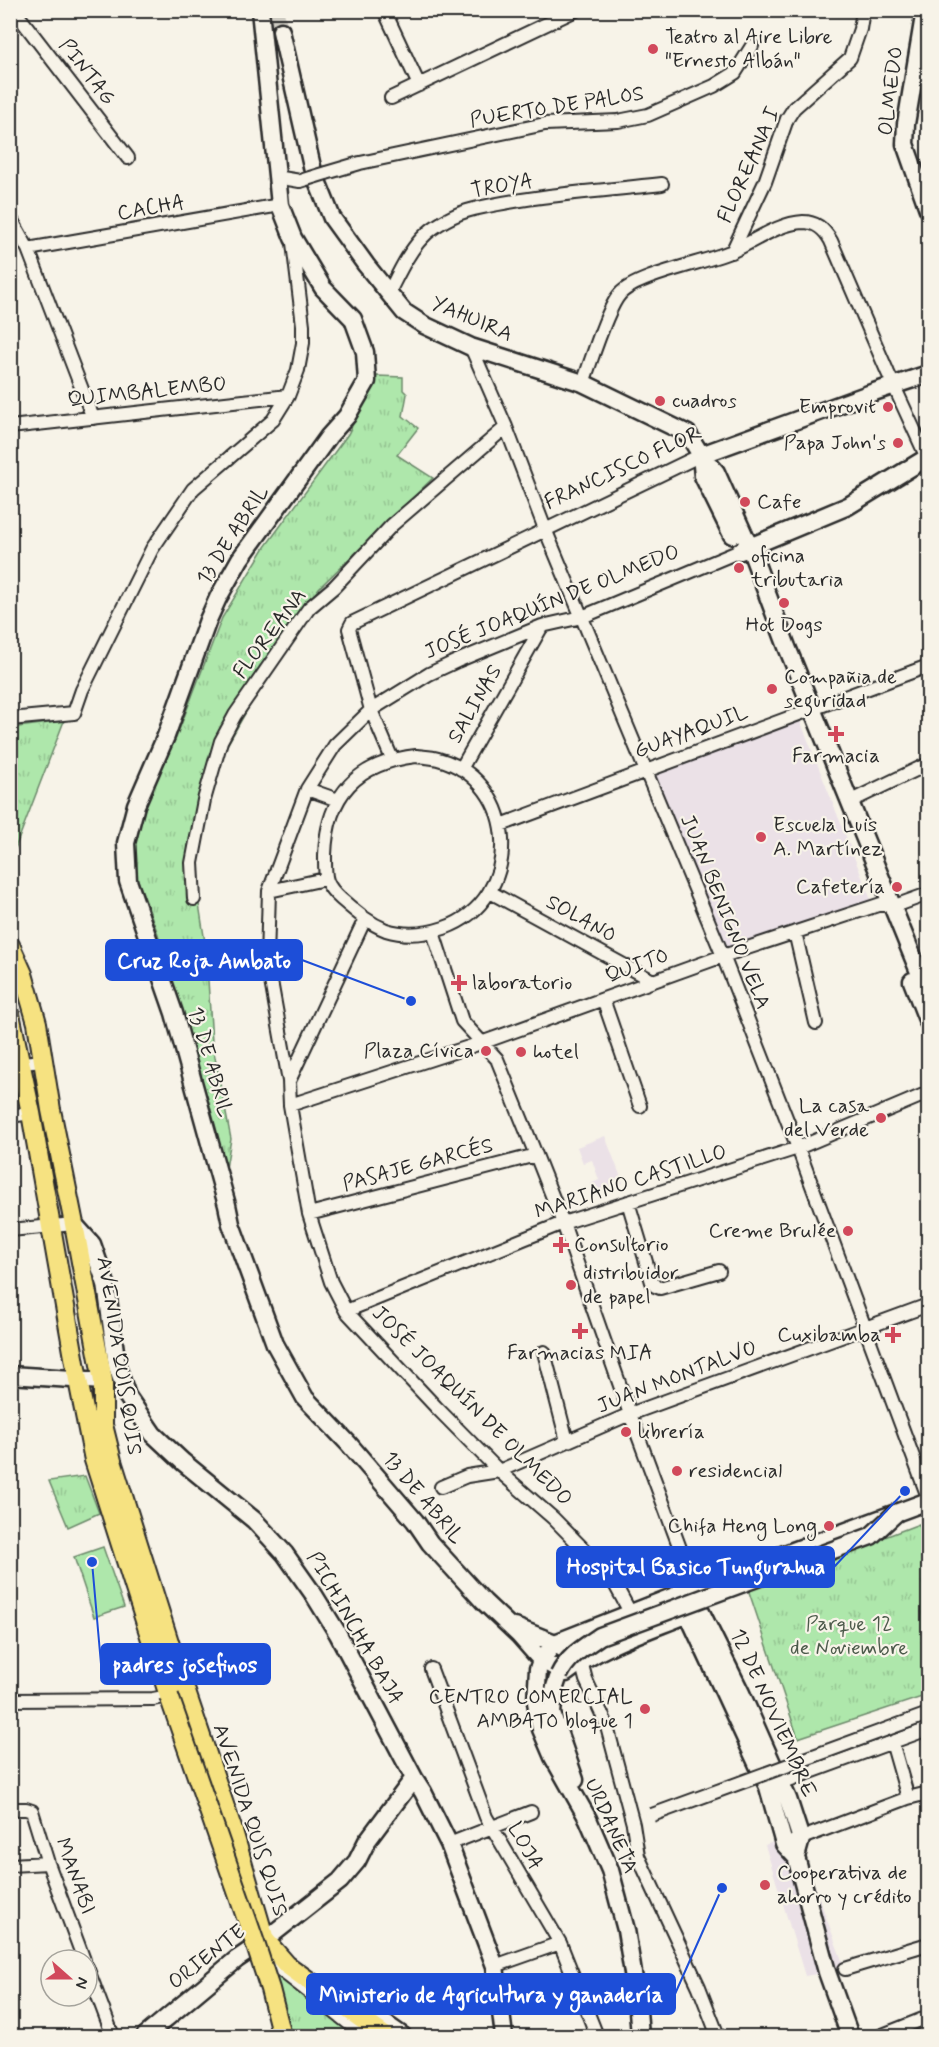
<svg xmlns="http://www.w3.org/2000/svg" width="939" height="2047" viewBox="0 0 939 2047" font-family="Mynerve,sans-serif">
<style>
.built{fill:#ebe1e7}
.grass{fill:url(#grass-tufts);stroke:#6c896b;stroke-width:1.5}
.pitch{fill:#aee7ab;stroke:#6c896b;stroke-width:1.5}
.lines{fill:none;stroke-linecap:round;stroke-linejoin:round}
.secondary-tunnel{stroke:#cecbc2;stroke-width:16;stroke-dasharray:16 8;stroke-linecap:butt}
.street-casing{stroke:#2b2b2b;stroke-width:16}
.secondary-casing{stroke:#2b2b2b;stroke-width:21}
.primary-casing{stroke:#2b2b2b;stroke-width:22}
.street{stroke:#f7f3e8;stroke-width:12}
.secondary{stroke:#f7f3e8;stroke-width:16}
.primary{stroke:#f6e281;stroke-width:18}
.street-bridge-casing{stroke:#2b2b2b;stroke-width:16;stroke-linecap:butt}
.secondary-bridge-casing{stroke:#2b2b2b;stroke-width:21;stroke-linecap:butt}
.primary-bridge-casing{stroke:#2b2b2b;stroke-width:22;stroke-linecap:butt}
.street-bridge{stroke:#f7f3e8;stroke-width:12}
.secondary-bridge{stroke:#f7f3e8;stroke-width:16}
.primary-bridge{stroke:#f6e281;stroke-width:18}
.poi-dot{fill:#d1495b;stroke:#f7f3e8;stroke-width:2}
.labels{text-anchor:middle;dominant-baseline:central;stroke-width:4.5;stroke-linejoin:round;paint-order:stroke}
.poi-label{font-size:21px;fill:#2b2b2b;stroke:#f7f3e8;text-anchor:start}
.street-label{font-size:21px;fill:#2b2b2b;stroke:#f7f3e8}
.park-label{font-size:21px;fill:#4c5a4b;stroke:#f7f3e8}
.leader{fill:none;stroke:#1d4ed8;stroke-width:2}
.callout-dot{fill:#1d4ed8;stroke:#f7f3e8;stroke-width:2}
.callout{fill:#1d4ed8;stroke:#1d4ed8;stroke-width:2}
.callout-label{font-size:22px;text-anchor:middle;font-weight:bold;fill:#fff}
</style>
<defs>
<pattern id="grass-tufts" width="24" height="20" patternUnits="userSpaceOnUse" patternTransform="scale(1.5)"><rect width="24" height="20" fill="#aee7ab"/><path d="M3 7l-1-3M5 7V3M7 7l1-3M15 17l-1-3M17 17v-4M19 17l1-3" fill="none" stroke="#96c693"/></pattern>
</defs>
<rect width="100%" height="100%" fill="#f7f3e8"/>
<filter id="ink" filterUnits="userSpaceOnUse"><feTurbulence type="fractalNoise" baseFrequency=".0167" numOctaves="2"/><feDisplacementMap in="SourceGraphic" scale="12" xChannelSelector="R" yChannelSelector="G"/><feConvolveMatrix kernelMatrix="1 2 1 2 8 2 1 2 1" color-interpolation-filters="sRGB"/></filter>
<g filter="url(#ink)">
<path class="built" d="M798,715L871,900L727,947L648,774Z
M605,1136L623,1183L594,1195L590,1184L599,1180L592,1160L583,1163L577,1147Z
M796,1834L845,1969L805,1976L765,1845Z"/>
<path class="grass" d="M377,376L403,377V390L407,394L403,416L418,428L397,455L433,478L319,588L281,640L250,705L225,749L202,833L195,878L206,949L212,1042L231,1139L226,1168L209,1134L158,934L136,875L135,840L149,795L176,738L222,618L265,547L348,434Z
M64,721L11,859V728Z
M85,1476L99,1513L68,1527L49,1481Z
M919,1524L928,1550V1695L798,1738L748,1589Z
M275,1962L367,2036H288L282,2020Z"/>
<path class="pitch" d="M103,1547L124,1607L94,1617L74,1557Z"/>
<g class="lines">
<path class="secondary-tunnel" d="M275,10L281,31"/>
<g class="street-casing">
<path id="street" d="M14,10L128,158
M384,10L419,85
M391,98L576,10
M326,173L360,163L545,124L618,121L648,115L714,86L735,73L752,46
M276,177L300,181
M10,217L28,249L93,418
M28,249L280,205
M732,252L765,182L787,119L794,108L850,58L860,29L863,10
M388,294C398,275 407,254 422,238C434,225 456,213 474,209C533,195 601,191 662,184
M471,347L506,427L545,529L723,956L798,1148L928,1497
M583,383C591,362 607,308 620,294C636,275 709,262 735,250C756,240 780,223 803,222C817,222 825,230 831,241L888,373L928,460
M10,427L288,396
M10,719L74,713L82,690L152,549L193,489L273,420L288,396L298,370L303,343V325L293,243
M416,756C423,757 431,757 438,759C521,781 524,900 444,928C426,934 405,936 386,930C368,923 355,911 341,899C324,884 325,877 325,855C327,794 357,763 416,756Z
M392,759L371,710L349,629L352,623L701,455
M461,769L542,626
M307,789L338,800
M849,802L928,764
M501,825L928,666
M269,891L325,879
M490,892L653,981
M194,899L192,863L204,800L221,741L235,715L309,608L334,587L392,525L506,427
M433,932L462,1021L497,1059L536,1155L563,1223L630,1414L684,1559L689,1566L690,1590
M795,932L816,1023
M603,999L640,1106
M10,1064L44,1061
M289,1081L365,919
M290,1105L481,1043L723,956L881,904L892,907L928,894
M10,1116L31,1113
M628,1202L652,1282L655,1286L660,1288L719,1271
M309,1214L536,1155
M10,1230L74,1224
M346,1311L563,1223L798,1148L928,1093
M544,1352L567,1441
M441,1487L467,1476L499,1471L630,1414L928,1305
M679,1594L680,1571L684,1559
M631,1614L611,1577L553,1518L499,1471L436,1407L346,1311L331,1282L309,1214L290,1105L289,1081L267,959L269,891L307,789L335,745L371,710L429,674L457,661L542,626L582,617L740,551
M581,1661L586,1680L606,1723L633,1824L638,1856L699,1987L718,2036
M431,1669L486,1817L560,1943L597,2036
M10,1700L153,1699L169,1696
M892,1742L908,1798
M775,1785L928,1729
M10,1809H26L32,1811L48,1863L84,1960
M794,1841L908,1798L928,1793
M449,1844L531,1812
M10,1865L48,1863
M260,1954L365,2036
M495,1966L560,1943
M87,1967L113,2036
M845,1969L928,1944
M880,2036L928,2017"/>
</g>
<g class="secondary-casing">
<path id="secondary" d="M260,10L280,205L293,238L323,288L353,319L365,352L367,381L347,416L329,436L240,559L218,598L208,620L166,736L136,805L126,843L128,881L174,1013L227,1205L231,1224L275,1344L305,1398L348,1443L415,1521L430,1543L484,1602L519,1635L541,1660L566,1673C601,1645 647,1631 688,1614
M925,10L906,124L905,144L928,209
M281,31L313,171L332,218L366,265L404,312L424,325L471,347L583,383L688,434L701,455L716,472L750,548L787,647L928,994
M701,455L703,476L732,535
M701,455L874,392L928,374
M740,551L848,506L928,457
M912,981L928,1022
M74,1224L92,1244L106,1284L117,1366L127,1396L153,1434L183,1462L254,1520L285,1554L314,1595L338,1634L414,1778L423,1792L449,1844L495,1966L504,2036
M10,1375L103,1381
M689,1566L710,1574L724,1575
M690,1590L741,1693L788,1799L801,1839L796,1857
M684,1606L768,1787L784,1844L796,1857L827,1972L850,2036
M515,1627L555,1643L562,1648
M559,1675L554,1690L552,1714L575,1780
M340,1992L403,2036
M145,2036L237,1959L265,1940L340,1881L357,1861L367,1841L414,1778
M640,2036L637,1998L626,1930L610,1870L588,1819L553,1757L541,1729L536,1702L538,1669L541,1660L555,1643L728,1575L928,1501"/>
</g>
<g class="primary-casing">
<path id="primary" d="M10,945L23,974L37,1023L51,1110L74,1224L103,1381V1425L112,1461L170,1645L233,1831L265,1940L287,1965L385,2036
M10,1014L31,1113L78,1380L94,1460L169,1696"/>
</g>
<use href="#street" class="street"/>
<use href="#secondary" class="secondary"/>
<use href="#primary" class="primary"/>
<g class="street-bridge-casing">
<path id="street-bridge" d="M300,181L326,173
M652,1815L928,1714"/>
</g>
<g class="secondary-bridge-casing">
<path id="secondary-bridge" d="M559,1675C568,1656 583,1648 600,1636L871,1536L896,1513"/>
</g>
<g class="primary-bridge-casing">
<path id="primary-bridge" d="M169,1696L254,1940L270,1989L282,2036"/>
</g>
<use href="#street-bridge" class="street-bridge"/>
<use href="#secondary-bridge" class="secondary-bridge"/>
<use href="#primary-bridge" class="primary-bridge"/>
</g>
</g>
<g class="poi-dot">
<circle cx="653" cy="49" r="6"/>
<circle cx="660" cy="401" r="6"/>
<circle cx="888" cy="407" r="6"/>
<circle cx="898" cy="443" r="6"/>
<circle cx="745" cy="502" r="6"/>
<circle cx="739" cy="568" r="6"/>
<circle cx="784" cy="603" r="6"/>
<circle cx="772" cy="689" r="6"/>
<path d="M833 725h6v6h6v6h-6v6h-6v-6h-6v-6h6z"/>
<circle cx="761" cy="837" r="6"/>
<circle cx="897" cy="887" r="6"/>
<path d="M456 974h6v6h6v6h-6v6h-6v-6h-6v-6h6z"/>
<circle cx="486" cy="1051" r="6"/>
<circle cx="521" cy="1052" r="6"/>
<circle cx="881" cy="1118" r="6"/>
<circle cx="848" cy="1231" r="6"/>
<path d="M558 1236h6v6h6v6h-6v6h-6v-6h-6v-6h6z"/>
<circle cx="571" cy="1285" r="6"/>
<path d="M577 1322h6v6h6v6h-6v6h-6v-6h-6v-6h6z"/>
<path d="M890 1326h6v6h6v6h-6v6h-6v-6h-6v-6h6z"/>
<circle cx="626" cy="1432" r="6"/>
<circle cx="677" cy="1471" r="6"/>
<circle cx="829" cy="1526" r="6"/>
<circle cx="645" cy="1709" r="6"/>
<circle cx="765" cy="1885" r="6"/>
</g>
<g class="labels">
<g class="poi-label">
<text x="665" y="37">Teatro al Aire Libre<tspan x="665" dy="24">"Ernesto Albán"</tspan></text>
<text x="672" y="401">cuadros</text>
<text x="876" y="407" text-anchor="end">Emprovit</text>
<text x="886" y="443" text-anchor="end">Papa John's</text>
<text x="757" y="502">Cafe</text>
<text x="751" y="556">oficina<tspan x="751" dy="24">tributaria</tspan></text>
<text x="784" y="625" text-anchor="middle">Hot Dogs</text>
<text x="784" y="677">Compañia de<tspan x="784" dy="24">seguridad</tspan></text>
<text x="836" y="756" text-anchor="middle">Farmacia</text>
<text x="773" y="825">Escuela Luis<tspan x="773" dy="24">A. Martínez</tspan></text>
<text x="885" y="887" text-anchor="end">Cafetería</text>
<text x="472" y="983">laboratorio</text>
<text x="474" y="1051" text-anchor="end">Plaza Cívica</text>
<text x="533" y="1052">hotel</text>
<text x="869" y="1106" text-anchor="end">La casa<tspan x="869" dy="24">del Verde</tspan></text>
<text x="836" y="1231" text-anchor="end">Creme Brulée</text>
<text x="574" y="1245">Consultorio</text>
<text x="583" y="1273">distribuidor<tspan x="583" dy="24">de papel</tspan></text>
<text x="881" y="1335" text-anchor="end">Cuxibamba</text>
<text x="580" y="1353" text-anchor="middle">Farmacias MIA</text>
<text x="638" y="1432">librería</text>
<text x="689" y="1471">residencial</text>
<text x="817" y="1526" text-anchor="end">Chifa Heng Long</text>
<text x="633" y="1697" text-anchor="end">CENTRO COMERCIAL<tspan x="633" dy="24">AMBATO bloque 1</tspan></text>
<text x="777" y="1873">Cooperativa de<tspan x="777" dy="24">ahorro y crédito</tspan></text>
</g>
<g class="street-label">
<text transform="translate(87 72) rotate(52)">PINTAG</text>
<text transform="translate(891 91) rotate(-83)">OLMEDO</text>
<text transform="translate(557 107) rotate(-9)">PUERTO DE PALOS</text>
<text transform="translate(749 165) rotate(-66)">FLOREANA I</text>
<text transform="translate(502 186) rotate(-10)">TROYA</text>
<text transform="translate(151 208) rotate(-10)">CACHA</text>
<text transform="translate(472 319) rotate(23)">YAHUIRA</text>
<text transform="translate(147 392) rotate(-6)">QUIMBALEMBO</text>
<text transform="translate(623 468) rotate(-25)">FRANCISCO FLOR</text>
<text transform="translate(233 535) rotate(-57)">13 DE ABRIL</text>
<text transform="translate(552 602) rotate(-22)">JOSÉ JOAQUÍN DE OLMEDO</text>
<text transform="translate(270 634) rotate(-53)">FLOREANA</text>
<text transform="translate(475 704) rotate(-60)">SALINAS</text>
<text transform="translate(691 732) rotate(-20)">GUAYAQUIL</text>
<text transform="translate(725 912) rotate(68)">JUAN BENIGNO VELA</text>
<text transform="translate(581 919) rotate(29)">SOLANO</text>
<text transform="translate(637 966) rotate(-20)">QUITO</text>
<text transform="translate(210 1062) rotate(74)">13 DE ABRIL</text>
<text transform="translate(418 1165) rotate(-15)">PASAJE GARCÉS</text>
<text transform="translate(631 1182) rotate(-18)">MARIANO CASTILLO</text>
<text transform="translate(119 1356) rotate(81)">AVENIDA QUIS QUIS</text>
<text transform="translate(677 1377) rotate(-21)">JUAN MONTALVO</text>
<text transform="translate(472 1406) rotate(45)">JOSÉ JOAQUÍN DE OLMEDO</text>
<text transform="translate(423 1498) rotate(50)">13 DE ABRIL</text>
<text transform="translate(355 1628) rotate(60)">PICHINCHA BAJA</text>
<text transform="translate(773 1713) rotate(66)">12 DE NOVIEMBRE</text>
<text transform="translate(250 1820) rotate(72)">AVENIDA QUIS QUIS</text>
<text transform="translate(611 1826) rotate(66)">URDANETA</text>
<text transform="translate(525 1846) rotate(61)">LOJA</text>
<text transform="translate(75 1876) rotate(70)">MANABI</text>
<text transform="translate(207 1957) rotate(-38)">ORIENTE</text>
</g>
<g class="park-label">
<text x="849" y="1624">Parque 12<tspan x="849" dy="24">de Noviembre</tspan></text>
</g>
</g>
<path class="leader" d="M411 1001L302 960M905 1491L834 1567M92 1562L101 1664M722 1888L675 1994"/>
<g class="callout-dot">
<circle cx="411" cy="1001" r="6"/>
<circle cx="905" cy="1491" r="6"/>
<circle cx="92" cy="1562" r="6"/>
<circle cx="722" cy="1888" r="6"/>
</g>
<g class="callout">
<rect x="106" y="940" width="196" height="40" rx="6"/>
<rect x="557" y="1547" width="277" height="40" rx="6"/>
<rect x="101" y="1644" width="169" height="40" rx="6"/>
<rect x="307" y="1974" width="368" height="40" rx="6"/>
</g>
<g class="callout-label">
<text x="204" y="968">Cruz Roja Ambato</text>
<text x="696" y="1574">Hospital Basico Tungurahua</text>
<text x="185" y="1672">padres josefinos</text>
<text x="491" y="2002">Ministerio de Agricultura y ganadería</text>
</g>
<rect width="939" height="2047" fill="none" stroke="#f7f3e8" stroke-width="36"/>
<rect x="18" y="18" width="903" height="2011" fill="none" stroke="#2b2b2b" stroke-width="2" filter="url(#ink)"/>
<g transform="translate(69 1978) rotate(111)"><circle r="28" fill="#f7f3e8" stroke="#a5a39c" stroke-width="1.5"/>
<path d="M0-4.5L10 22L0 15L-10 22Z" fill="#d1495b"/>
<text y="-9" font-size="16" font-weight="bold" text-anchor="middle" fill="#2b2b2b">N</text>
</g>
</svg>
